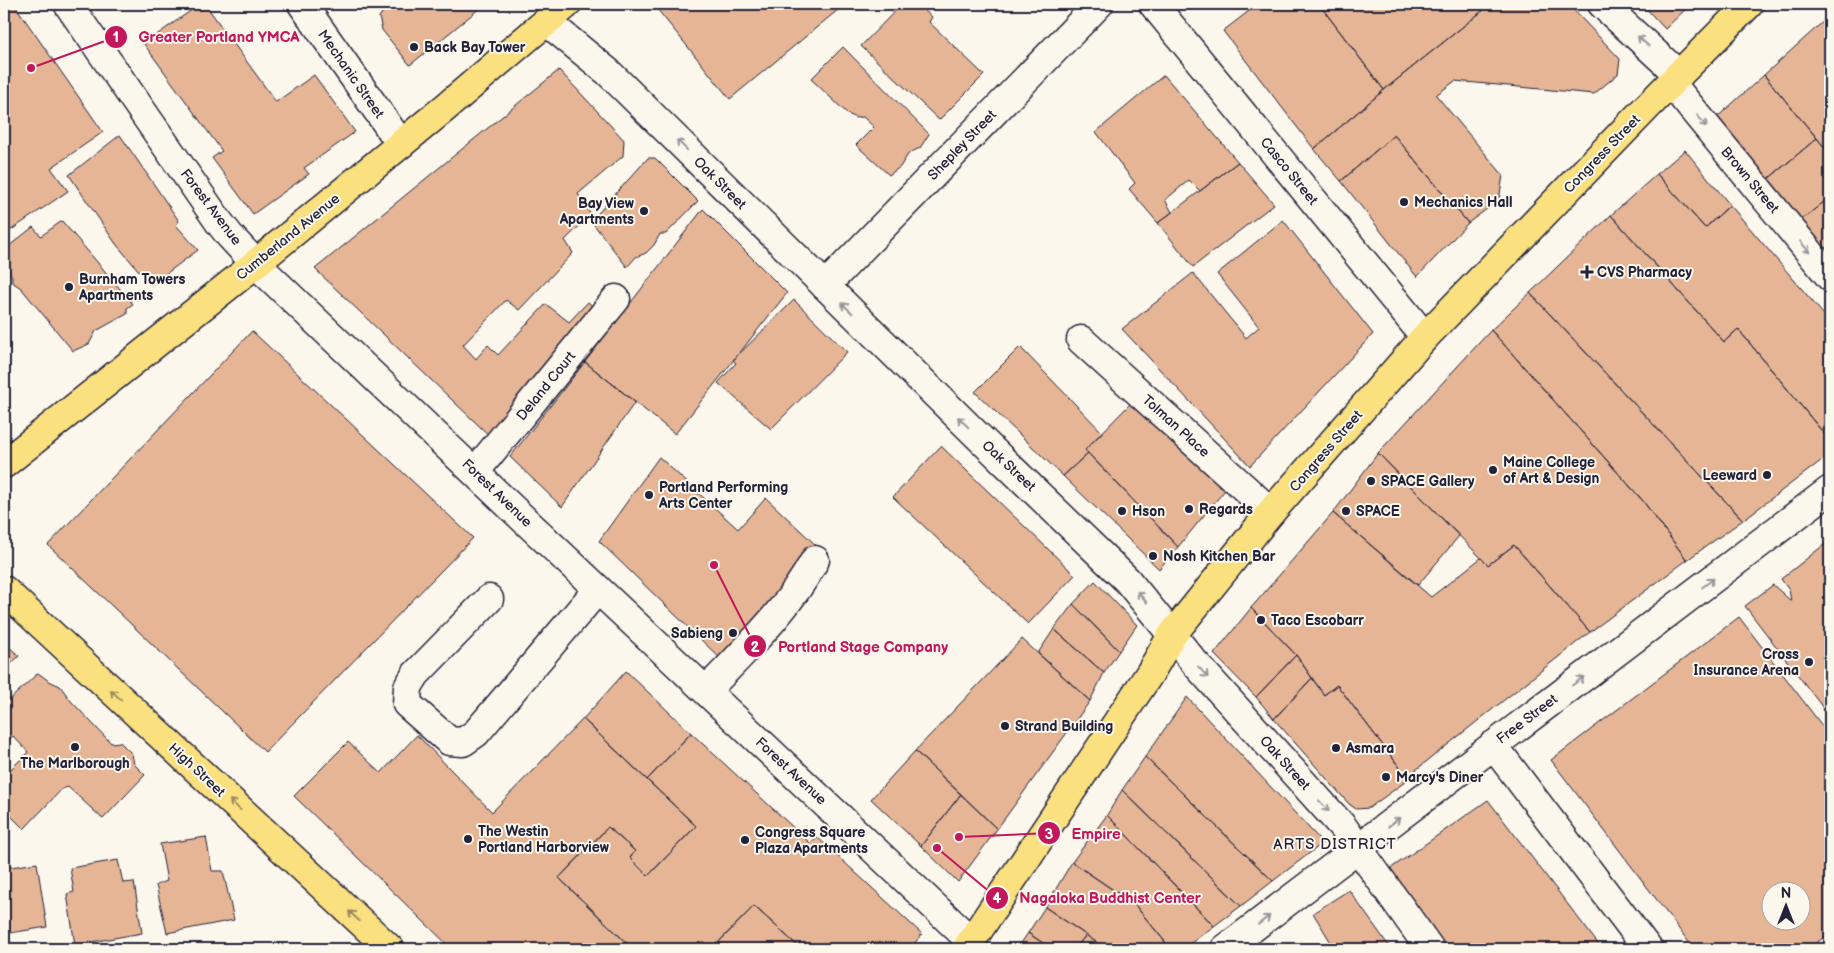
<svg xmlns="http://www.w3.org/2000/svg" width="1834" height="953" viewBox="0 0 1834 953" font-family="'Balsamiq Sans',sans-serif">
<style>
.building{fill:#e5b596;stroke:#22223b;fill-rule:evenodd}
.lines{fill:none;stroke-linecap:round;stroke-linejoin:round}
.minor-casing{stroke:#22223b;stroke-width:31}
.major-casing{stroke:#22223b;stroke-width:31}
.minor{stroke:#fbf7ec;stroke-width:28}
.major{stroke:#fbe080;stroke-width:28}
.oneway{stroke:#99979c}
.oneway2{stroke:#998a61}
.poi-dot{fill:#22223b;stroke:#fbf7ec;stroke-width:2}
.labels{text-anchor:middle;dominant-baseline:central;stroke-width:4;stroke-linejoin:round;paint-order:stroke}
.poi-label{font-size:14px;font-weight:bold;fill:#22223b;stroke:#fbf7ec;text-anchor:start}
.street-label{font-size:14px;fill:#22223b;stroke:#fbf7ec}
.neighbourhood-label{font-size:15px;letter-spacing:1px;fill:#22223b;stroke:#fbf7ec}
.leader{fill:none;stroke:#c2185b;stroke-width:2}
.callout-dot{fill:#c2185b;stroke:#fbf7ec;stroke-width:2}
.mark-label{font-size:15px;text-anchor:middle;font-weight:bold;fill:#fff}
.callout-label{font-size:15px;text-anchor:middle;font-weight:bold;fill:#c2185b;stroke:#fbf7ec;stroke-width:4;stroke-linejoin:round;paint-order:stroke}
</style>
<rect width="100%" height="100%" fill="#fbf7ec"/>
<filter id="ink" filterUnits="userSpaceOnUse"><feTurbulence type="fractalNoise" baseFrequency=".02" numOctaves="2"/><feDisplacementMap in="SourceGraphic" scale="10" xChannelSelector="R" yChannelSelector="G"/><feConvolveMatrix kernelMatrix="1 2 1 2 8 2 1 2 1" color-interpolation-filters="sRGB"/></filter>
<g filter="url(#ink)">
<path class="building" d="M4,4H14L103,132L51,168L68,191L4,235Z
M200,4H205L276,102L314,75L355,132L304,168L309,174L253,214L212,158L222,151L144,44Z
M380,4H485L410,65L382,30L379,17L385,9Z
M653,4H845L730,99Z
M902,4H917L932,17L929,22L984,75L939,120L861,46Z
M1258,4H1319L1384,90L1314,149L1223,31Z
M1328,4H1491L1384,90L1322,8Z
M1491,4H1568L1620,59L1618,74L1594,94L1455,81L1436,95L1503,175L1499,200L1468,223L1394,135L1341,181L1314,149L1384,90Z
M1642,4H1691L1665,29Z
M1826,19L1830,24V154L1764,75Z
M843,47L929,134L920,148L909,153L900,167L889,175L856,145L874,127L863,117L856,118L848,114L811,79Z
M559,70L624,140L623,156L578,194L591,215L565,240L573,253L519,310L506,300L463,345L476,359L488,345L498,355L546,304L569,322L588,302L600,313L496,442L315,269Z
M1164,75L1238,162L1200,191L1189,180L1165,200L1172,212L1158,223L1129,189L1135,183L1096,132Z
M1764,75L1817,138L1767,180L1714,120Z
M120,135L179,221L176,225L198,250L151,285L116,244L69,175Z
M1394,135L1468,223L1417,277L1341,181Z
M1817,138L1830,154V197L1800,221L1767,180Z
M1685,150L1730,205L1705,228L1657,174Z
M648,158H655L698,201L666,234H660L654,245L646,253L636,257L627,267L591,221Z
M1238,162L1274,204L1193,267L1158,223Z
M1657,174L1705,228L1730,205L1830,322V441L1738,329L1724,342L1611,215Z
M1830,197V258L1800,221Z
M703,209L787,293L675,434L585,362Z
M1611,215L1724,342L1738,329L1830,441V454L1743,520L1530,293Z
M1283,220L1373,334L1250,466L1122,329L1193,273L1246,338L1259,327L1217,274Z
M62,221L133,304L127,308V314L96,331L89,344L73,351L21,288L12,282V276L4,267V250L33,227L41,236Z
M1530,293L1743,520L1687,560L1643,501L1491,330Z
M794,300L847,352L771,429L718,383L736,363L733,360Z
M1491,330L1643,501L1687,560L1590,632L1514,545L1488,565L1378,453Z
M252,331L473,538L265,752L48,545Z
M1020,347L1102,432L1085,450L1088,453L1063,476L975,392Z
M585,362L635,402L562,507L510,457Z
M1131,403L1229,485L1178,547L1085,450Z
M941,446L1075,575L1028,624L893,497Z
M1088,453L1178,547L1159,569L1063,476Z
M1378,453L1459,536L1418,585L1333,513Z
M659,457L738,529L766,498L819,548L726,664L599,541Z
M1333,513L1431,597L1481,558L1488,565L1514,545L1590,632L1407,777L1337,685L1324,695L1296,655L1251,608Z
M1830,540V717L1745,606L1773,585L1791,601L1789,590L1781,579Z
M1095,581L1137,625L1119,651L1073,604Z
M1073,604L1119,651L1104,673L1054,629Z
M1251,608L1296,655L1256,697L1214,654Z
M1739,617L1830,736V933L1808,949H1694L1551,760ZM1772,890H1802V920H1772Z
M1054,629L1104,673L1090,701L1038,653Z
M1022,639L1090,701L997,829L915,751Z
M4,642L19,656L4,671Z
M1296,655L1312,678L1274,719L1256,697Z
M626,671L691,733L647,780L583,719Z
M38,673L49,681L60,686L71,701L111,743L120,742L132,754L134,764L145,775L103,819L68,787L62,789L24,829L4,809V776L28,752L13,736L8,740L4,739V705Z
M1312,678L1324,695L1337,685L1407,777L1405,782L1369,808L1356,809L1349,804L1274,719Z
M1187,697L1323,843L1273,881L1145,757Z
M583,719L696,826L648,876L630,858L635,851L608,827L559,878L633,949H452L294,796L348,742L381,773L417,735L492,812Z
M691,733L810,843L817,837L922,934L910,949H801L754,906L712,949H633L559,878L608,827L635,851L630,858L648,876L696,826L647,780Z
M915,751L961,794L921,846L871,799Z
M1145,757L1273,881L1241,906L1122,790Z
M1122,790L1241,906L1214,926L1107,815Z
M961,794L997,829L958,882L921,846Z
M1488,800L1602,949H1446L1387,871Z
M1107,815L1214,926L1183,949H1171L1134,904L1072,862Z
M206,837L212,871H223L234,920L167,933L156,885L167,881L160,844Z
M118,860L123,883L134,882L142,933L75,945L67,894L74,892L70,868Z
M1072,862L1134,904L1171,949H1106L1045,907Z
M37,863L47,927L4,934V868Z
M1349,890L1391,949H1335L1313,913Z
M754,906L801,949H712Z
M1045,907L1086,935L1075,949H1052L1028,933Z
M1028,933L1052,949H1017Z
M1086,935L1106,949H1075Z"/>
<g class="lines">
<g class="minor-casing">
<path id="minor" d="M68,4L219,222L230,236L255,263L513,509L972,942
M302,4L401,144
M1153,4L1425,337
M1602,4L1679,75
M547,22L608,72L986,444L1127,580L1195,663L1343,827L1430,949
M1671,83L1830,277
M825,286L1099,4
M1081,340L1271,512
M475,472L616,299
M489,599L416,674L408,687L407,704L449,741L463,742L476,733L598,589
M706,691C746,649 787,611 815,560
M1493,745L1648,949
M1225,949L1830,490"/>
</g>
<g class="major-casing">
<path id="major" d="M4,464L238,278L446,107L567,4
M4,590L390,949
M966,949L1150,673L1172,635L1271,512L1425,337L1647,107L1749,4"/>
</g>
<use href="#minor" class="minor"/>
<use href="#major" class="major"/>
</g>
<defs><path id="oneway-shaft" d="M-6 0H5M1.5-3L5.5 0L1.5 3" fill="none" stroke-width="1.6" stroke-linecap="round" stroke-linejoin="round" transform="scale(1.25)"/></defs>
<g class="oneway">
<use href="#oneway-shaft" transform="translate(1643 41) rotate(-138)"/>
<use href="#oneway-shaft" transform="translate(1702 121) rotate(50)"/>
<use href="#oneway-shaft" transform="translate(682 145) rotate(-135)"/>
<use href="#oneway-shaft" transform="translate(1805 247) rotate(50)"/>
<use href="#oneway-shaft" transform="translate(847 308) rotate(-136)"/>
<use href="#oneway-shaft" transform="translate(963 422) rotate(-136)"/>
<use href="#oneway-shaft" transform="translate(1708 583) rotate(-37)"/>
<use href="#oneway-shaft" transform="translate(1142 597) rotate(-130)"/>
<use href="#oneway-shaft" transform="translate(1203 672) rotate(48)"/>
<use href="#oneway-shaft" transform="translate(1578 681) rotate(-37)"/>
<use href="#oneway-shaft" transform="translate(1324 806) rotate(48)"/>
<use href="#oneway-shaft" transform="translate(1394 822) rotate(-38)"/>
<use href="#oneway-shaft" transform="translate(1264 920) rotate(-38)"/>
</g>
<g class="oneway2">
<use href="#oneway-shaft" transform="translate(116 695) rotate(-137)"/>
<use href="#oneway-shaft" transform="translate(235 805) rotate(-137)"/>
<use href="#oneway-shaft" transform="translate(354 916) rotate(-137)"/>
</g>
</g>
<g class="poi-dot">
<circle cx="414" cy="47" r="5"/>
<circle cx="1404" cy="202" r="5"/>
<circle cx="644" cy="211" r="5"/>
<path d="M1584.5 264.5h5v5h5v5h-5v5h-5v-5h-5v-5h5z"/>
<circle cx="69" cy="287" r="5"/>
<circle cx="1493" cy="470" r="5"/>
<circle cx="1767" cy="475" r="5"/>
<circle cx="1371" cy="481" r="5"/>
<circle cx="649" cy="495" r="5"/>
<circle cx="1189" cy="509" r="5"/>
<circle cx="1122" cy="511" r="5"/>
<circle cx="1346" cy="511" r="5"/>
<circle cx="1153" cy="556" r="5"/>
<circle cx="1261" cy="620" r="5"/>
<circle cx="733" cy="633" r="5"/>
<circle cx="1809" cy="662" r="5"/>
<circle cx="1005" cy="726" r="5"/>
<circle cx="75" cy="747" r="5"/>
<circle cx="1336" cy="748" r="5"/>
<circle cx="1386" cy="777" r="5"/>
<circle cx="468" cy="839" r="5"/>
<circle cx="745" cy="840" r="5"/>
</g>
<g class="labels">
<g class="poi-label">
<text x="424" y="47">Back Bay Tower</text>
<text x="1414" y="202">Mechanics Hall</text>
<text x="634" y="203" text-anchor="end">Bay View<tspan x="634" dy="16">Apartments</tspan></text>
<text x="1597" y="272">CVS Pharmacy</text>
<text x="79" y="279">Burnham Towers<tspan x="79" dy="16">Apartments</tspan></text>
<text x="1503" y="462">Maine College<tspan x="1503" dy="16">of Art &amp; Design</tspan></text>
<text x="1757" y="475" text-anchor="end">Leeward</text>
<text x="1381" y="481">SPACE Gallery</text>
<text x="659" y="487">Portland Performing<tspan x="659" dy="16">Arts Center</tspan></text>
<text x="1199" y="509">Regards</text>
<text x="1132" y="511">Hson</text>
<text x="1356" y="511">SPACE</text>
<text x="1163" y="556">Nosh Kitchen Bar</text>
<text x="1271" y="620">Taco Escobarr</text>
<text x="723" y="633" text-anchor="end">Sabieng</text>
<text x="1799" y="654" text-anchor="end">Cross<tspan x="1799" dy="16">Insurance Arena</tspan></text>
<text x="1015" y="726">Strand Building</text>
<text x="1346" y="748">Asmara</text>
<text x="75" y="763" text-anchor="middle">The Marlborough</text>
<text x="1396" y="777">Marcy's Diner</text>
<text x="478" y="831">The Westin<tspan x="478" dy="16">Portland Harborview</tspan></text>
<text x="755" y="832">Congress Square<tspan x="755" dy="16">Plaza Apartments</tspan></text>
</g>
<g class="street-label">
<text transform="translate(351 74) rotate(55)">Mechanic Street</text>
<text transform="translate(962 145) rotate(-46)">Shepley Street</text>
<text transform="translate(1602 154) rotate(-46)">Congress Street</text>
<text transform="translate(1289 171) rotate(51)">Casco Street</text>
<text transform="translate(1750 180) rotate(50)">Brown Street</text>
<text transform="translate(720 183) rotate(45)">Oak Street</text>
<text transform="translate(211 207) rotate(53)">Forest Avenue</text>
<text transform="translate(288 237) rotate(-39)">Cumberland Avenue</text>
<text transform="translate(546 386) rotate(-51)">Deland Court</text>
<text transform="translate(1176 426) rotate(42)">Tolman Place</text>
<text transform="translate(1326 451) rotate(-49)">Congress Street</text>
<text transform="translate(1009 466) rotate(43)">Oak Street</text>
<text transform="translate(497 493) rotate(44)">Forest Avenue</text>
<text transform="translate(1527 719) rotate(-37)">Free Street</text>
<text transform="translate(1285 763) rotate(48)">Oak Street</text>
<text transform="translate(197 770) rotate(43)">High Street</text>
<text transform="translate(791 771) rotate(43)">Forest Avenue</text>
</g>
<g class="neighbourhood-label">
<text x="1335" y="844">ARTS DISTRICT</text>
</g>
</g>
<path class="leader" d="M31 68L116 37M714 565L755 646M959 837L1049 833M937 848L997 898"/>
<g class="callout-dot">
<circle cx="31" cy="68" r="5"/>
<circle cx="714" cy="565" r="5"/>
<circle cx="959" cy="837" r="5"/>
<circle cx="937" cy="848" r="5"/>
<circle cx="116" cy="37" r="12"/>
<circle cx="755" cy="646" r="12"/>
<circle cx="1049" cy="833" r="12"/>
<circle cx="997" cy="898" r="12"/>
</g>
<g class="mark-label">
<text x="116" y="42">1</text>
<text x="755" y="652">2</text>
<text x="1049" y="839">3</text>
<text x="997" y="903">4</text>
</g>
<g class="callout-label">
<text x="219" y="42">Greater Portland YMCA</text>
<text x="863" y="652">Portland Stage Company</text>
<text x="1096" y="839">Empire</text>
<text x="1110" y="903">Nagaloka Buddhist Center</text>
</g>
<rect width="1834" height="953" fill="none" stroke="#fbf7ec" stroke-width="20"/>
<rect x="10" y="10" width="1814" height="933" fill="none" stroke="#22223b" stroke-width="2" filter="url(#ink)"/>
<g transform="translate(1786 906)"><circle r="24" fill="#fbf7ec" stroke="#a4a2a5"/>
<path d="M0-4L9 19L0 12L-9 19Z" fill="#22223b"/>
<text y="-8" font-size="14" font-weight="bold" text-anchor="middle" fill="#22223b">N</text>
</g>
</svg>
